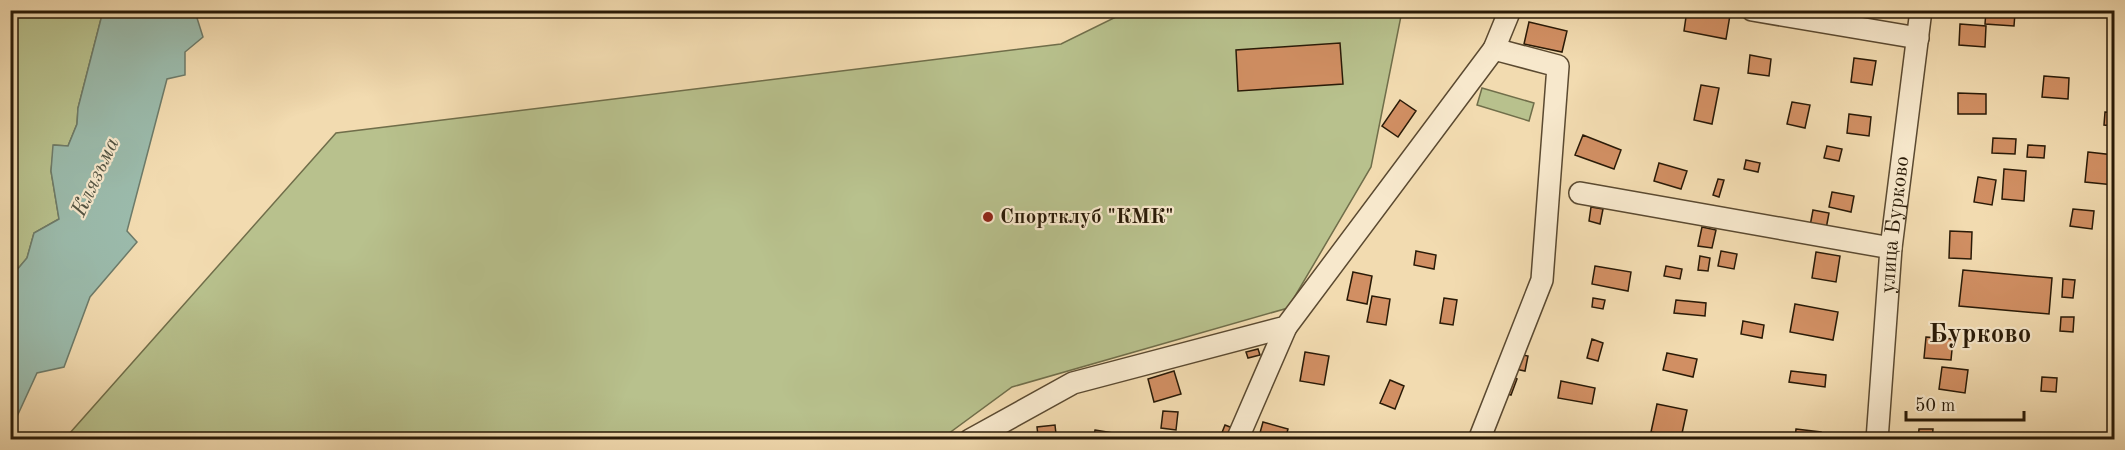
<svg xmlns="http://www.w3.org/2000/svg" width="2125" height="450" viewBox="0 0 2125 450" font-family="'Old Standard TT',serif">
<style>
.green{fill:#b8c18d;stroke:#706e4a;stroke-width:1.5}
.water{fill:#9bbbac;stroke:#6d7b6a;stroke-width:1.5}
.building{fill:#d18f63;stroke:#291a07;stroke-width:1.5}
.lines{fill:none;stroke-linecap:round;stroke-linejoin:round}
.minor-casing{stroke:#5b4a31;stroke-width:24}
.minor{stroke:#f7e8cc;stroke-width:21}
.poi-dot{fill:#8f2418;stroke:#f7e8cc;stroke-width:2}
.labels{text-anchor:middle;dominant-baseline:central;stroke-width:4.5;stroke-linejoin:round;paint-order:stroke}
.poi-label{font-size:21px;font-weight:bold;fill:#291a07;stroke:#f7e8cc;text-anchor:start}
.street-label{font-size:21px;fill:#291a07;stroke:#f7e8cc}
.water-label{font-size:22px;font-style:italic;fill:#515241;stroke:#f7e8cc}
.district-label{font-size:27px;font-weight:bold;fill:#291a07;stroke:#f7e8cc}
</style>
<rect width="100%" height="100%" fill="#f2dbb0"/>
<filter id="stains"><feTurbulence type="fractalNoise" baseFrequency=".00333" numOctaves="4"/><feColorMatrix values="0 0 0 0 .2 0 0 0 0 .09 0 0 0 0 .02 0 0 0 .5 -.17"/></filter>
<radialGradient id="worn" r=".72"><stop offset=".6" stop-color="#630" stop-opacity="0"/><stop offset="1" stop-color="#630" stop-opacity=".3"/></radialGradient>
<path class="green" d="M11,11H103L78,108L77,124L68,146L54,145L51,171L59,219L34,233L27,258L11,277Z
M1128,11H1402L1371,167L1288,308L1012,387L941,439L70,440L69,434L336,133L1061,44Z
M1482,88L1534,103L1529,121L1477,105Z"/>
<path class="water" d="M103,11H208L197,18L203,37L185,52V75L167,79L127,231L137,242L90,297L64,367L37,373L14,423H11V277L27,258L34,233L59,219L51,171L53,145L68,146L77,124L78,108Z"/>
<path class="building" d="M1687,10H1705L1730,15L1726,39L1684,31Z
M1859,10H1890V15Z
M1986,11L2015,13L2014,26L1985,24Z
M1529,22L1567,31L1562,52L1524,44Z
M1960,24L1986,26L1985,47L1959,45Z
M1340,43L1343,84L1238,91L1236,50Z
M1750,55L1771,59L1769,76L1748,73Z
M1854,58L1876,61L1872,85L1851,82Z
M2044,76L2069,78L2068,99L2042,97Z
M1701,85L1719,88L1712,124L1694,120Z
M1958,93L1986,94V114H1958Z
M1400,100L1416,111L1398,137L1382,126Z
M1792,102L1810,105L1805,128L1787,124Z
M2105,112L2114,113V126L2104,125Z
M1849,114L1871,117L1869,136L1847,133Z
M1583,135L1621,150L1614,169L1575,155Z
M1993,138L2016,139L2015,154L1992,153Z
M2028,145L2045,146L2044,158L2027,157Z
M1827,146L1842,149L1839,161L1824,158Z
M2088,152L2114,155V185L2085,182Z
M1746,160L1760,163L1758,172L1744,169Z
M1659,163L1687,171L1681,189L1654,181Z
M2004,169L2026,171L2024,201L2002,199Z
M1978,177L1996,180L1992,205L1974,202Z
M1718,179L1724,180L1719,197L1713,195Z
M1832,192L1854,196L1851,212L1829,207Z
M1591,207L1603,209L1600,224L1589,221Z
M2073,209L2094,211L2092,229L2070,226Z
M1813,210L1829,213L1826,229L1810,226Z
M1702,227L1716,230L1712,248L1698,246Z
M1950,231L1972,232L1971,259L1949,258Z
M1416,251L1436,255L1434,269L1414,265Z
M1721,251L1737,254L1734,269L1718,266Z
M1816,252L1840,256L1836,282L1812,278Z
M1700,256L1710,258L1708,271L1698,270Z
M1595,266L1631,272L1628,291L1592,284Z
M1666,266L1682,269L1680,279L1664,276Z
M1963,270L2052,278L2049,314L1959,306Z
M1353,272L1372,276L1367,304L1347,300Z
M2063,279L2075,280L2073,298L2062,297Z
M1372,296L1390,299L1386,325L1367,322Z
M1444,298L1457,300L1453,325L1440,323Z
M1593,298L1605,300L1603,309L1592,307Z
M1676,300L1706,303L1705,316L1674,313Z
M1795,304L1838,312L1833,340L1790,332Z
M2061,317H2074L2073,332L2060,331Z
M1743,321L1764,325L1762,338L1741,334Z
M1926,337L1953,339L1951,360L1924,358Z
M1592,339L1603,343L1598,361L1587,358Z
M1258,349L1260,355L1248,358L1246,352Z
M1305,352L1329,356L1324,385L1300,381Z
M1667,353L1697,359L1693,377L1663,370Z
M1518,354L1528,356L1525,371L1515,369Z
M1942,367L1968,370L1965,393L1939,389Z
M1174,371L1181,394L1154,402L1148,379Z
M1791,371L1826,375L1825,387L1789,382Z
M1510,376L1517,379L1511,395L1504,393Z
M2042,377L2057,378L2056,392L2041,391Z
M1390,380L1404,386L1395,409L1380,403Z
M1561,381L1595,388L1592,404L1558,398Z
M1657,404L1687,410L1681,438L1651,432Z
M1163,411L1178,412L1176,430L1161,428Z
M1263,422L1288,429L1285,440H1258Z
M1055,425L1056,434L1038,436L1037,427Z
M1225,425L1235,429L1230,440H1219Z
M1796,429L1821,432V440H1795Z
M1919,429H1933L1932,440H1918Z
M1095,430L1114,433L1112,440H1093Z"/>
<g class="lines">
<g class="minor-casing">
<g id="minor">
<path d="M1752,10L1918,38"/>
<path d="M1580,193L1891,248"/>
<path d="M970,440L1073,383L1286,327L1494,49L1510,10"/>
<path d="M1237,440L1286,327"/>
<path d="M1479,440L1542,280L1558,66L1494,49"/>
<path id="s1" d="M1877,440L1891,248L1921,10"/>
</g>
</g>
<use href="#minor" class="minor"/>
</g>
<circle class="poi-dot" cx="988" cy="217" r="6"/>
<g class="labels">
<g class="poi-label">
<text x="1000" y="217">Спортклуб "КМК"</text>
</g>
<g class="street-label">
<text stroke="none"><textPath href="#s1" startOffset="216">улица Бурково</textPath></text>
</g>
<g class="water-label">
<text transform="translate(96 177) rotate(-65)">Клязьма</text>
</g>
<g class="district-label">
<text x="1980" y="334">Бурково</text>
</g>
</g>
<rect width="2125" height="450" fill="none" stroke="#f2dbb0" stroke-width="36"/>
<rect x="12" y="12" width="2101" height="426" fill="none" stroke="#291a07" stroke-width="3"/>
<rect x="18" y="18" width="2089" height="414" fill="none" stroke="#291a07" stroke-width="1.5"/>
<path d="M1906 411v9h118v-9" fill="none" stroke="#291a07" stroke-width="3"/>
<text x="1915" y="411" font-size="18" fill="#291a07" stroke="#f7e8cc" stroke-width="4.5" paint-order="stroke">50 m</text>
<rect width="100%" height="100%" filter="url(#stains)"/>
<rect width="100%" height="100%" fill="url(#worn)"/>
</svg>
